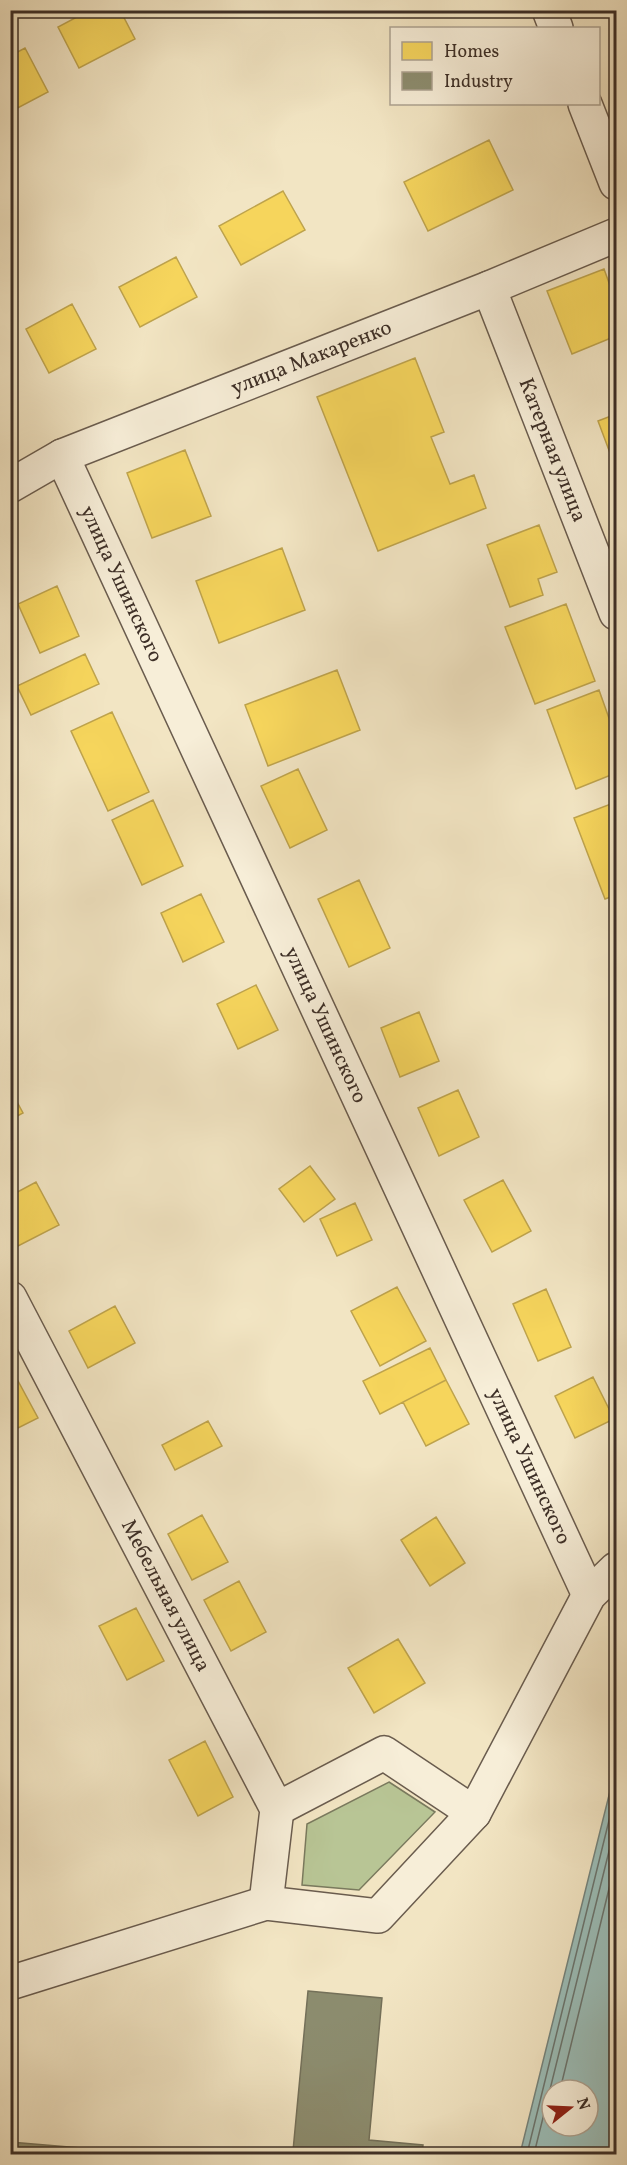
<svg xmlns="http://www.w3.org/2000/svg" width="627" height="2165" viewBox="0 0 627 2165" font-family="Vollkorn,serif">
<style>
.green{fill:#b8c595;stroke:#7a7a5e;stroke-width:1.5}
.water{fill:#9cbeb8;stroke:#76857e;stroke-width:1.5;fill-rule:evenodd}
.homes{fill:#f6d55c;stroke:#bea34c;stroke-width:1.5}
.industry{fill:#8c8c6e;stroke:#747059;stroke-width:1.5}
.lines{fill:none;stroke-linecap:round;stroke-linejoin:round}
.shore{stroke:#6c7670;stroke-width:1.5}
.minor-casing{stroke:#6a5c4e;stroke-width:36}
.minor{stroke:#f7eed8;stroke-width:33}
.labels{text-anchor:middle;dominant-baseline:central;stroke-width:6;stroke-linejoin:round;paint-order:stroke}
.street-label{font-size:21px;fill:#3d2f27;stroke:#f7eed8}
</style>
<rect width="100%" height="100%" fill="#f2e5c3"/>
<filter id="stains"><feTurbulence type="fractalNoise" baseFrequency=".00333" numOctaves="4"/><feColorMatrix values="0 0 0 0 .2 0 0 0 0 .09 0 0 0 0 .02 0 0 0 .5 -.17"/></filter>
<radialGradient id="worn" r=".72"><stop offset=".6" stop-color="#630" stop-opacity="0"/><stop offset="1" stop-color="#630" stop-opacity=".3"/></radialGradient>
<path class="green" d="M389,1782L435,1812L359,1890L302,1885L307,1824Z"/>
<path class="water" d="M616,1767V2154H520ZM552,2090H588V2126H552Z"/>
<path class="homes" d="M90,10H120L135,39L79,68L58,27Z
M25,48L48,92L10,112V56Z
M489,140L513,190L428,231L404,182Z
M283,191L305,230L241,265L219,226Z
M176,257L197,297L140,327L119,287Z
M604,269L616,302V336L572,354L547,291Z
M72,304L96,349L49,373L26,329Z
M415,358L444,432L431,437L450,484L474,475L486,508L378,551L317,397Z
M616,414V469L598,421Z
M185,450L211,516L152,538L127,473Z
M539,525L557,572L538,579L543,595L510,607L487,545Z
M282,548L305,610L219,643L196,581Z
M57,586L79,636L40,653L18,604Z
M566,604L595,681L535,704L505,627Z
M85,654L99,684L31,715L17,686Z
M337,670L360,730L268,766L245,705Z
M599,690L616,738V773L576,789L547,710Z
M112,712L149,792L108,811L71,731Z
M298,769L327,830L290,848L261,786Z
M153,800L183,866L142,885L112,820Z
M616,802V895L605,899L574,818Z
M359,880L390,948L349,967L318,899Z
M201,894L224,942L183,962L161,913Z
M256,985L278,1030L238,1049L217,1004Z
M419,1012L439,1061L400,1077L381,1028Z
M10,1089L23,1113L10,1120Z
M458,1090L479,1137L439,1156L418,1108Z
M310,1166L335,1199L304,1222L279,1189Z
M503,1180L531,1231L492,1252L464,1200Z
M36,1182L59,1225L18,1246L10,1232V1196Z
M355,1203L372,1240L337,1256L320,1219Z
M397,1287L426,1341L380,1366L351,1311Z
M546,1289L571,1347L538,1361L513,1304Z
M115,1306L135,1343L88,1368L69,1331Z
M430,1348L446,1380L380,1414L363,1381Z
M10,1366L38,1418L10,1432Z
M593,1377L614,1419L575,1438L555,1396Z
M446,1380L469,1424L426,1446L403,1402Z
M208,1421L222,1446L175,1470L162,1445Z
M202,1515L228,1562L192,1580L168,1534Z
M436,1517L465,1563L430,1586L401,1540Z
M239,1581L266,1632L231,1651L204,1600Z
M136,1608L164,1661L127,1680L99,1626Z
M398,1639L425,1683L374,1713L348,1668Z
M205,1741L233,1797L198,1816L169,1760Z"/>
<path class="industry" d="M308,1991L382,1998L369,2140L423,2145L422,2154H327L293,2151Z
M10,2142L152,2154H10Z"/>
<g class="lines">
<path class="shore" d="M560,2090L616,1860
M527,2154L616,1792
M534,2154L616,1823"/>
<g class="minor-casing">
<g id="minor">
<path d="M549,10L556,28"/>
<path d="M585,104L616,183"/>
<path id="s1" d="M489,288L616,613"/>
<path id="s2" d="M62,456L589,1595"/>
<path id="s3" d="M10,486L62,456L489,288L616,235"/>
<path id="s4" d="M10,1298L277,1809L266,1903"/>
<path d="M277,1809L384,1753L474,1813"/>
<path d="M10,1983L266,1903L378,1916L474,1813L589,1595L616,1569"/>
</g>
</g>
<use href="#minor" class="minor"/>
</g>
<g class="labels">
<g class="street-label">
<text stroke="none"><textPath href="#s3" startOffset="328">улица Макаренко</textPath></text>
<text stroke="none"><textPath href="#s1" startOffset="174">Катерная улица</textPath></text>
<text stroke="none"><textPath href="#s2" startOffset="141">улица Ушинского</textPath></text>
<text stroke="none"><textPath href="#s2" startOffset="627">улица Ушинского</textPath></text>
<text stroke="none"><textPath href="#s2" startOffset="1113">улица Ушинского</textPath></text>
<text stroke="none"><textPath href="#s4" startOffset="336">Мебельная улица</textPath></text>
</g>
</g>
<rect width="627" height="2165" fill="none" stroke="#f2e5c3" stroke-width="36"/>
<rect x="12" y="12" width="603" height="2141" fill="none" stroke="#3d2f27" stroke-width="3"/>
<rect x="18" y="18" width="591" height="2129" fill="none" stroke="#3d2f27" stroke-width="1.5"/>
<rect x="390" y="27" width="210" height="78" fill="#f7eed8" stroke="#ada291" stroke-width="1.5"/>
<rect x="402" y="42" width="30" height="18" fill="#f6d55c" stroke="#ada291" stroke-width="1.5"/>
<text x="444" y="57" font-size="18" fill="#3d2f27">Homes</text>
<rect x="402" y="72" width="30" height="18" fill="#8c8c6e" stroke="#ada291" stroke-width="1.5"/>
<text x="444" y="87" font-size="18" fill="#3d2f27">Industry</text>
<g transform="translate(570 2108) rotate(72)"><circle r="28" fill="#f7eed8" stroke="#ada291" stroke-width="1.5"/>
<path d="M0-4.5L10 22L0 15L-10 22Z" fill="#8f2418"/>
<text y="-9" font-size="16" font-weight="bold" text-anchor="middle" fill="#3d2f27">N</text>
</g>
<rect width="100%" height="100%" filter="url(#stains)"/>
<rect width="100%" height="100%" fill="url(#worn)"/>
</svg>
